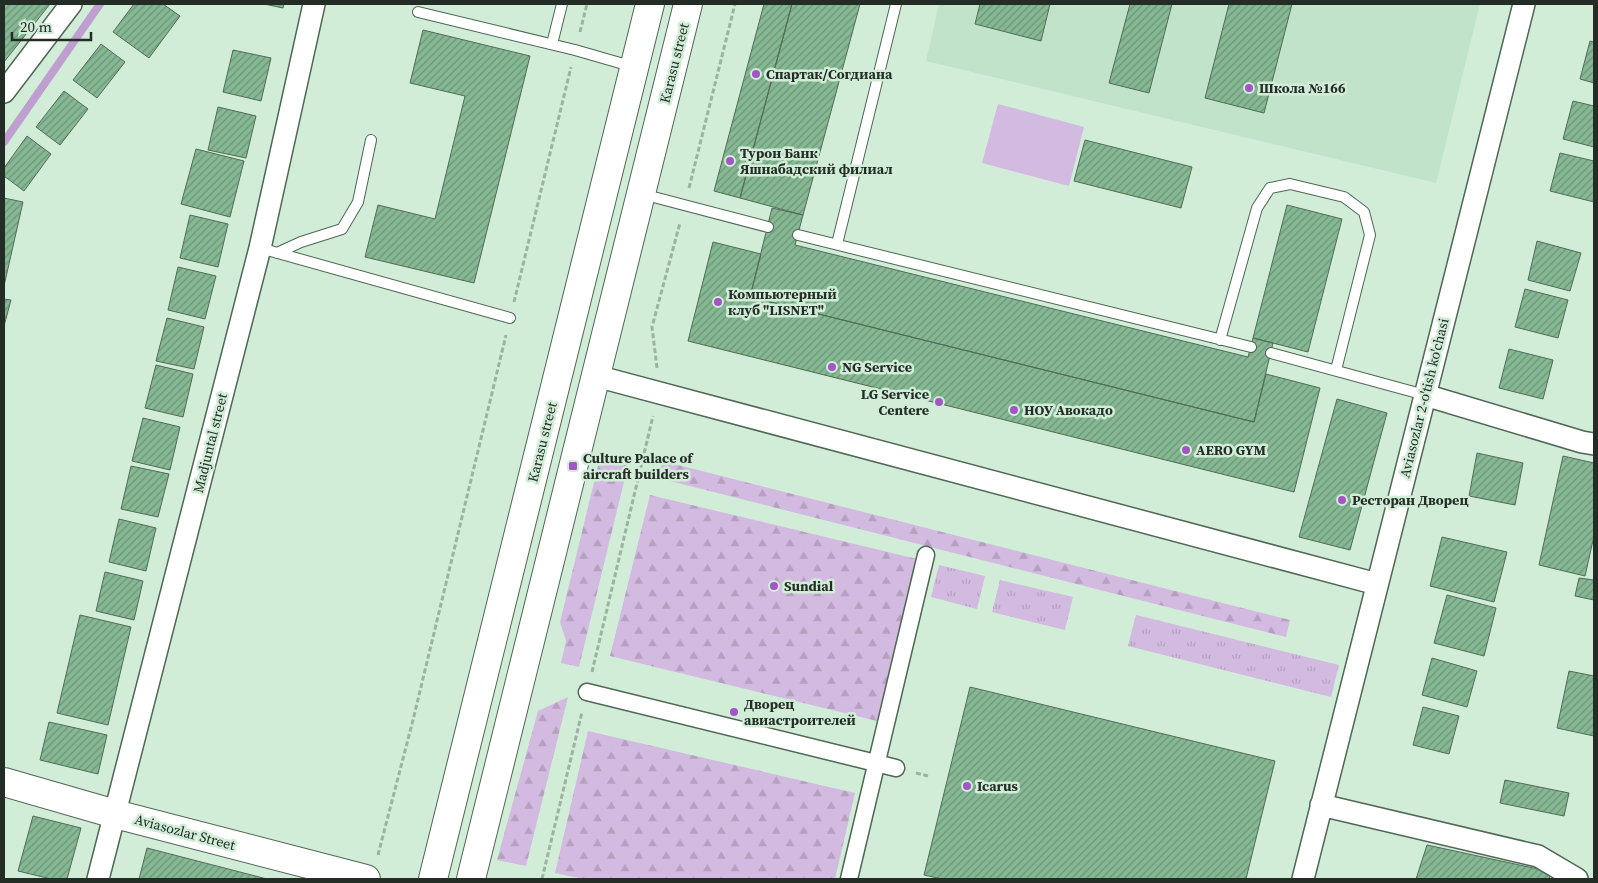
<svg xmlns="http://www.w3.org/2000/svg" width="1598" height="883" viewBox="0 0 1598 883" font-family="'Source Serif 4',serif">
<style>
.built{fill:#c1e3c9}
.grass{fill:url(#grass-tufts)}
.forest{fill:url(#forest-firs)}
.pitch{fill:#d3bae0}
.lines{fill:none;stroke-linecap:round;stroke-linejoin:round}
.stream{stroke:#bf9fcf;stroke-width:8}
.building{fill:url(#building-hatch);stroke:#526b59}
.service-casing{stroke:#4f6755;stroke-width:12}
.pedestrian-casing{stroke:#4f6755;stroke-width:19}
.minor-casing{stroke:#4f6755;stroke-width:24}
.secondary-casing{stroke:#4f6755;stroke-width:30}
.path{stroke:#9cb3a2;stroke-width:3;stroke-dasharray:5 2.5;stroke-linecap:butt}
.service{stroke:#fff;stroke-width:10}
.pedestrian{stroke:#fff;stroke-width:16}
.minor{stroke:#fff;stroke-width:21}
.secondary{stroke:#fff;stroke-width:28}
.poi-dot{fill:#a355c6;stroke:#d1edd8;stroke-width:2}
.labels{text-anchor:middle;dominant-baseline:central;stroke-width:5;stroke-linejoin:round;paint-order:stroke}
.street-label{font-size:14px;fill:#232d25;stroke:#d1edd8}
.poi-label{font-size:14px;font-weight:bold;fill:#232d25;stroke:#d1edd8;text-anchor:start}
</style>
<defs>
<pattern id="grass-tufts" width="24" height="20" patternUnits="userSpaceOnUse" patternTransform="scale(1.25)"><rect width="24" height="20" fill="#d3bae0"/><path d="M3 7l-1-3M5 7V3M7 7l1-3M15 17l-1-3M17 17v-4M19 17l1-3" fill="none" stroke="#b5a0c0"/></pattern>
<pattern id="forest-firs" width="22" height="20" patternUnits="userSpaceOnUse" patternTransform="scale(1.25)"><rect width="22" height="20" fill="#d3bae0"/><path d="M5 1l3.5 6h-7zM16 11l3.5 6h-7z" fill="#b5a0c0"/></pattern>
<pattern id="building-hatch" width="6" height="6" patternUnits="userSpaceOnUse" patternTransform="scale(1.25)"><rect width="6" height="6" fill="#85b893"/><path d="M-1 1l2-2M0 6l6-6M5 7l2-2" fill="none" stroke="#6c9678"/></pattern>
</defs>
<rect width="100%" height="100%" fill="#d1edd8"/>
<path class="built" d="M939,4H1480L1436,183L926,61Z"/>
<path class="grass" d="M939,565L985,576L977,609L931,597Z
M1000,580L1073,597L1065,630L992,612Z
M1136,615L1339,665L1331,697L1128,646Z"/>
<path class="forest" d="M601,454L629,461L579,667L561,663L566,641L560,622Z
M662,461L1290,620L1286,637L658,478Z
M650,495L917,559L877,721L610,656Z
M568,697L526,866L497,860L538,711Z
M588,731L855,793L835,879H584L555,873Z"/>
<path class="pitch" d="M998,104L1084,127L1069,186L982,163Z"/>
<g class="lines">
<path class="stream" d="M4,142L100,4"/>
</g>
<path class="building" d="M4,4H50L4,62Z
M134,4H163L180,16L149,58L113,32Z
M264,4H284L283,8Z
M764,4H792L740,198L714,191Z
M792,4H860L803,215L740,198Z
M980,4H1050L1041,41L975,24Z
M1130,4H1172L1149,93L1109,83Z
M1229,4H1292L1264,113L1205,98Z
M423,30L530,56L474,283L365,257L378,205L435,219L465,96L410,83Z
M1590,41L1594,42V83L1580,79Z
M101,44L125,62L97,98L73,80Z
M233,50L271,58L261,101L223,92Z
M64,91L88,109L60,145L36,127Z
M1573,101L1594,106V147L1563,139Z
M218,107L256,116L246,158L208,150Z
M27,136L51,154L24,191L4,176V168Z
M1085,140L1192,167L1181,208L1074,181Z
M196,149L244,161L230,217L181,204Z
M1560,153L1594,161V202L1550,191Z
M4,198L23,202L4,286Z
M1287,205L1342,219L1308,352L1253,338Z
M772,208L803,215L795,245L1248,357L1253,338L1273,343L1254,422L750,297Z
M190,215L228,224L218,267L180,258Z
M1537,241L1581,253L1570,291L1528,280Z
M713,242L761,254L750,297L1254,422L1266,374L1320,388L1294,492L688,341Z
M178,267L216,276L205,319L168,310Z
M1525,289L1568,300L1558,338L1515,327Z
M4,299L11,300L4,326Z
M167,318L204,327L194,369L156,361Z
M1509,349L1553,360L1543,399L1499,388Z
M156,365L193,374L183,417L145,408Z
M1337,399L1387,413L1350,550L1299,537Z
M143,418L180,427L170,470L132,461Z
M1477,453L1523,463L1515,505L1469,496Z
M1563,456L1594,463V536L1585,576L1539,565Z
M131,466L169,474L158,517L121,509Z
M119,519L156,528L146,571L109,562Z
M1442,537L1507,552L1494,602L1430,586Z
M105,572L143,581L134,620L96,611Z
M1579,578L1594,580V600L1575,596Z
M1447,595L1496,608L1484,656L1434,643Z
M80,615L131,627L108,725L57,713Z
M1432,658L1477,671L1467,707L1422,695Z
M1569,671L1594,676V736L1557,728Z
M970,687L1275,761L1246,879H942L924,875Z
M1423,707L1459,716L1449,754L1413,745Z
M49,722L107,735L98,774L40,760Z
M1505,780L1569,793L1564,816L1500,803Z
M33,816L81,828L67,879H51L18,871Z
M1427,845L1552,872L1549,879H1416Z
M147,848L267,879H139Z"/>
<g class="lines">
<g class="service-casing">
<path id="service" d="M418,12L575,50L634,67
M552,44L562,4
M642,194L768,227
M798,235L1251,347
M837,244L896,4
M260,248L510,318
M277,253L301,242L342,229L358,202L371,140
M1220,340L1257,208L1270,188L1290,184L1344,197L1364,212L1370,235L1336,370
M1271,353L1425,395"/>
</g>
<g class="pedestrian-casing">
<path id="pedestrian" d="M587,692L896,768
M849,879L926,555"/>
</g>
<g class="minor-casing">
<path id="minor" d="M4,92L71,4
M596,376L1377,584
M1425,395L1582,442L1594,444
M1321,805L1538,856L1577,879
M98,879L260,248L314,4
M1303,879L1524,4"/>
</g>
<g class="secondary-casing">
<path id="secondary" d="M4,782L115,814L366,879
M433,879L650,4
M471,879L688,4"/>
</g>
<path class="path" d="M580,32L587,4
M689,188L735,4
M514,302L571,67
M657,368L652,327L680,223
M592,672L653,416
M916,773L928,776
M378,855L413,720L506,335
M542,879L582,712"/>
<use href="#service" class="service"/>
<use href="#pedestrian" class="pedestrian"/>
<use href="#minor" class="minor"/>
<use href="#secondary" class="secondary"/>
</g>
<g class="poi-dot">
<circle cx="756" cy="74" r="5"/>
<circle cx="1249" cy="88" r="5"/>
<circle cx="730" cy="161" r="5"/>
<circle cx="718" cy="302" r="5"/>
<circle cx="832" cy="367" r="5"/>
<circle cx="939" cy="402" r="5"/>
<circle cx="1014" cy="410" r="5"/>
<circle cx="1186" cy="450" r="5"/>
<rect x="568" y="461" width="10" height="10" rx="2.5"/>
<circle cx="1342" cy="500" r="5"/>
<circle cx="774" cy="586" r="5"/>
<circle cx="734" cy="712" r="5"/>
<circle cx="967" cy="786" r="5"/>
</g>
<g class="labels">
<g class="street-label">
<text transform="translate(674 63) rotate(-76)">Karasu street</text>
<text transform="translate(1424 398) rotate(-76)">Aviasozlar 2-o'tish ko'chasi</text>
<text transform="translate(542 442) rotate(-76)">Karasu street</text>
<text transform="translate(210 443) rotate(-76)">Madjuntal street</text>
<text transform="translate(185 832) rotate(15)">Aviasozlar Street</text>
</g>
<g class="poi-label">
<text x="766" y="74">Спартак/Согдиана</text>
<text x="1259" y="88">Школа №166</text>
<text x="740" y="153">Турон Банк<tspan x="740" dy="16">Яшнабадский филиал</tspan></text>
<text x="728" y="294">Компьютерный<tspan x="728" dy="16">клуб "LISNET"</tspan></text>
<text x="842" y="367">NG Service</text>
<text x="929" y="394" text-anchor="end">LG Service<tspan x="929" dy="16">Centere</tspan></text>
<text x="1024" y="410">НОУ Авокадо</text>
<text x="1196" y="450">AERO GYM</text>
<text x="583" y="458">Culture Palace of<tspan x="583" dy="16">aircraft builders</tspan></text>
<text x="1352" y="500">Ресторан Дворец</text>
<text x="784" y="586">Sundial</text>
<text x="744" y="704">Дворец<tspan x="744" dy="16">авиастроителей</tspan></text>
<text x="977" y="786">Icarus</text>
</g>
</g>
<rect width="1598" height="883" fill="none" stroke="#232d25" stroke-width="10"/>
<path d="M12 32v8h79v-8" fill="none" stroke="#232d25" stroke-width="2.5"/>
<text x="20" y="32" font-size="15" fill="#232d25" stroke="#d1edd8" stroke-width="4" paint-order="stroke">20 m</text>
</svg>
